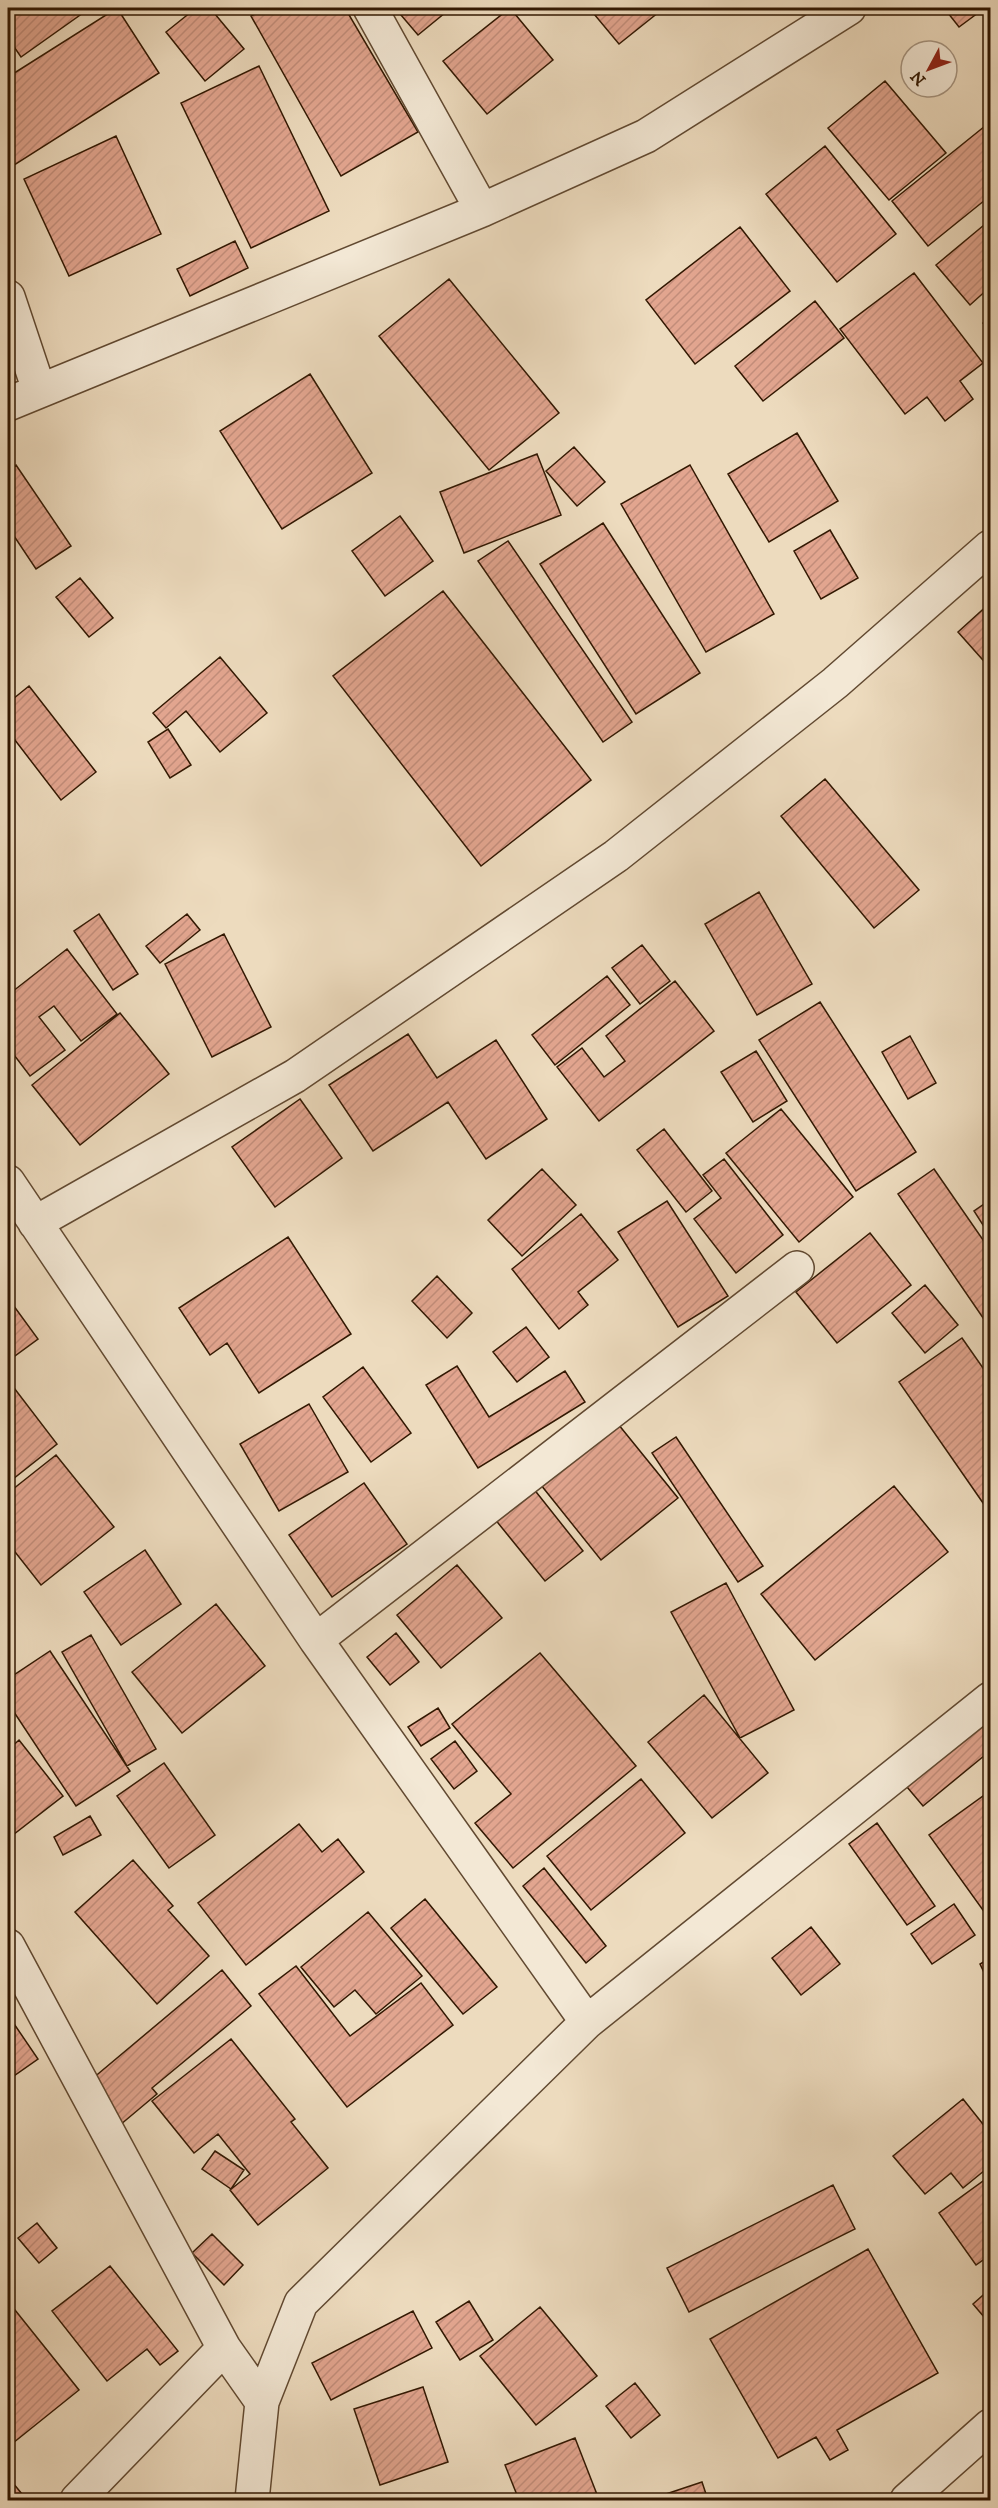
<svg xmlns="http://www.w3.org/2000/svg" width="998" height="2508" viewBox="0 0 998 2508" font-family="'IM FELL DW Pica',serif">
<style>
.building{fill:url(#building-hatch);stroke:#321802;stroke-width:1.5}
.lines{fill:none;stroke-linecap:round;stroke-linejoin:round}
.street-casing{stroke:#614931;stroke-width:36}
.street{stroke:#f3e8d5;stroke-width:33}
</style>
<defs>
<pattern id="building-hatch" width="6" height="6" patternUnits="userSpaceOnUse" patternTransform="scale(1.5)"><rect width="6" height="6" fill="#e2a58f"/><path d="M-1 1l2-2M0 6l6-6M5 7l2-2" fill="none" stroke="#c28d7a"/></pattern>
</defs>
<rect width="100%" height="100%" fill="#eddbbe"/>
<filter id="stains"><feTurbulence type="fractalNoise" baseFrequency=".00333" numOctaves="4"/><feColorMatrix values="0 0 0 0 .2 0 0 0 0 .09 0 0 0 0 .02 0 0 0 .5 -.17"/></filter>
<radialGradient id="worn" r=".72"><stop offset=".6" stop-color="#630" stop-opacity="0"/><stop offset="1" stop-color="#630" stop-opacity=".3"/></radialGradient>
<path class="building" d="M8,8H90L21,57L8,38Z
M117,8L159,73L8,169V77Z
M196,8H210L244,49L205,81L166,32Z
M267,8H345L418,132L341,176L251,16Z
M395,8H451L418,35Z
M510,8L553,60L487,114L443,61Z
M589,8H664L619,44Z
M944,8H980L982,10L959,27Z
M259,66L329,211L251,248L181,103Z
M885,81L946,153L889,200L828,128Z
M990,122V196L928,246L892,201Z
M116,136L161,234L69,276L24,179Z
M825,146L896,234L837,282L766,194Z
M990,220V287L970,305L936,265Z
M740,227L790,291L695,364L646,300Z
M235,241L248,268L190,296L177,269Z
M914,273L983,363L960,381L973,399L945,421L927,397L905,414L840,329Z
M449,279L559,413L489,470L379,336Z
M815,301L844,338L763,401L735,366Z
M990,316V332L983,323Z
M310,374L372,473L282,529L220,431Z
M797,433L838,501L769,542L728,474Z
M574,447L605,482L577,506L546,471Z
M537,454L561,515L464,553L440,492Z
M16,465L71,546L36,569L8,527V471Z
M690,465L774,614L706,652L621,504Z
M400,516L433,561L385,596L352,551Z
M603,523L700,673L636,714L540,564Z
M830,530L858,578L821,599L794,551Z
M508,541L632,722L603,742L478,561Z
M80,578L113,618L89,637L56,597Z
M443,591L591,780L481,866L333,676Z
M990,603V668L958,632Z
M220,657L267,713L220,752L186,711L166,728L153,713Z
M29,686L96,772L61,800L8,731V703Z
M168,729L191,765L170,778L148,742Z
M825,779L919,890L874,928L781,816Z
M759,892L812,984L757,1015L705,924Z
M99,914L138,974L113,990L74,931Z
M187,914L200,930L160,963L146,946Z
M224,934L271,1027L212,1057L165,964Z
M642,945L670,981L640,1004L612,968Z
M67,949L117,1014L81,1041L54,1006L39,1017L65,1050L30,1076L8,1047V995Z
M607,976L630,1005L555,1065L532,1035Z
M675,981L714,1031L599,1121L557,1067L582,1048L604,1077L625,1061L606,1036Z
M820,1002L916,1152L856,1191L759,1040Z
M120,1013L169,1074L80,1145L32,1085Z
M408,1034L437,1078L496,1040L547,1119L486,1159L448,1102L373,1151L329,1085Z
M910,1036L936,1083L908,1099L882,1052Z
M756,1051L787,1101L753,1122L721,1072Z
M300,1099L342,1158L275,1207L232,1147Z
M781,1109L853,1197L799,1242L726,1153Z
M664,1129L712,1191L686,1212L637,1150Z
M724,1159L783,1235L736,1273L694,1219L721,1198L703,1175Z
M542,1169L576,1205L522,1256L488,1220Z
M934,1169L990,1250V1328L898,1194Z
M990,1200V1236L974,1211Z
M667,1201L728,1296L678,1327L618,1232Z
M581,1214L618,1260L578,1292L588,1305L559,1329L512,1269Z
M870,1233L911,1285L837,1343L796,1292Z
M288,1237L351,1334L259,1393L227,1343L210,1355L179,1308Z
M437,1276L472,1313L447,1338L412,1301Z
M925,1285L958,1325L925,1353L892,1313Z
M8,1298L38,1339L8,1361Z
M526,1327L549,1357L517,1382L493,1352Z
M962,1338L990,1378V1513L899,1382Z
M457,1366L489,1417L565,1371L585,1402L478,1468L426,1385Z
M363,1367L411,1433L371,1462L323,1397Z
M8,1380L57,1444L8,1483Z
M309,1404L348,1472L279,1511L240,1444Z
M614,1419L678,1498L601,1560L537,1480Z
M676,1437L763,1566L738,1582L652,1453Z
M56,1455L114,1527L41,1585L8,1543V1493Z
M364,1483L407,1544L332,1597L289,1535Z
M894,1486L948,1552L815,1660L761,1594Z
M533,1488L583,1551L545,1581L494,1518Z
M145,1550L181,1604L121,1645L84,1592Z
M457,1565L502,1618L441,1668L397,1615Z
M726,1583L794,1710L740,1738L671,1612Z
M216,1604L265,1666L182,1733L132,1672Z
M396,1633L419,1662L390,1685L367,1657Z
M91,1635L156,1749L127,1766L62,1652Z
M50,1651L130,1771L76,1806L8,1703V1679Z
M540,1653L636,1766L513,1868L475,1823L511,1794L452,1724Z
M704,1695L768,1773L712,1818L648,1742Z
M438,1708L450,1728L421,1746L408,1727Z
M990,1710V1751L923,1806L902,1781Z
M19,1740L63,1796L9,1838L8,1750Z
M455,1741L477,1771L454,1789L431,1759Z
M164,1763L215,1835L169,1868L117,1796Z
M641,1779L685,1833L591,1910L547,1856Z
M990,1791V1909L985,1913L929,1835Z
M90,1816L101,1835L63,1855L54,1837Z
M877,1823L935,1906L907,1925L849,1844Z
M299,1824L322,1852L338,1839L364,1872L246,1965L198,1903Z
M133,1860L173,1906L168,1910L209,1956L157,2004L75,1912Z
M544,1868L606,1946L586,1963L523,1886Z
M425,1899L497,1987L463,2014L391,1928Z
M954,1904L975,1935L932,1964L911,1934Z
M368,1912L422,1976L376,2014L355,1990L334,2007L301,1967Z
M811,1927L840,1964L801,1995L772,1958Z
M990,1958V1985L980,1964Z
M296,1966L350,2036L421,1983L453,2025L347,2107L259,1994Z
M222,1970L251,2006L152,2088L157,2094L120,2125L86,2084Z
M8,2015L38,2059L8,2080Z
M231,2039L295,2119L291,2122L328,2168L258,2225L230,2190L250,2174L218,2134L194,2153L152,2101Z
M963,2099L990,2133V2166L963,2188L951,2173L925,2194L893,2156Z
M215,2151L244,2170L231,2189L202,2169Z
M990,2176V2255L976,2265L939,2213Z
M833,2185L855,2229L689,2312L667,2268Z
M37,2223L57,2248L39,2263L18,2238Z
M212,2234L243,2265L224,2285L192,2253Z
M868,2249L938,2373L837,2430L848,2450L830,2460L816,2437L778,2458L710,2339Z
M110,2266L178,2351L160,2365L147,2349L107,2381L52,2311Z
M990,2289V2324L973,2304Z
M469,2301L493,2340L460,2360L436,2322Z
M540,2307L597,2376L536,2425L480,2356Z
M15,2310L79,2390L13,2443L8,2436V2315Z
M413,2311L432,2348L331,2400L312,2363Z
M635,2383L660,2415L631,2438L606,2406Z
M423,2387L448,2462L380,2485L354,2409Z
M575,2438L598,2497L588,2500H519L505,2465Z
M8,2477L27,2500H8Z
M702,2482L708,2500H648Z"/>
<g class="lines">
<g class="street-casing">
<path id="street" d="M370,8L482,210
M8,297L39,390
M8,404L482,210L646,136L849,8
M8,1182L316,1640L587,2022
M35,1223L295,1076L616,856L835,683L990,547
M316,1640L797,1268
M8,1946L224,2348L262,2402
M77,2500L224,2348
M252,2500L262,2402L301,2303L587,2022L990,1699
M907,2500L990,2426"/>
</g>
<use href="#street" class="street"/>
</g>
<rect width="998" height="2508" fill="none" stroke="#eddbbe" stroke-width="30"/>
<rect x="9" y="9" width="980" height="2490" fill="none" stroke="#321802" stroke-width="3"/>
<rect x="15" y="15" width="968" height="2478" fill="none" stroke="#321802" stroke-width="1.5"/>
<g transform="translate(929 69) rotate(229)"><circle r="28" fill="#f3e8d5" stroke="#a69581" stroke-width="1.5"/>
<path d="M0-4.5L10 22L0 15L-10 22Z" fill="#8f2418"/>
<text y="-9" font-size="16" font-weight="bold" text-anchor="middle" fill="#321802">N</text>
</g>
<rect width="100%" height="100%" filter="url(#stains)"/>
<rect width="100%" height="100%" fill="url(#worn)"/>
</svg>
